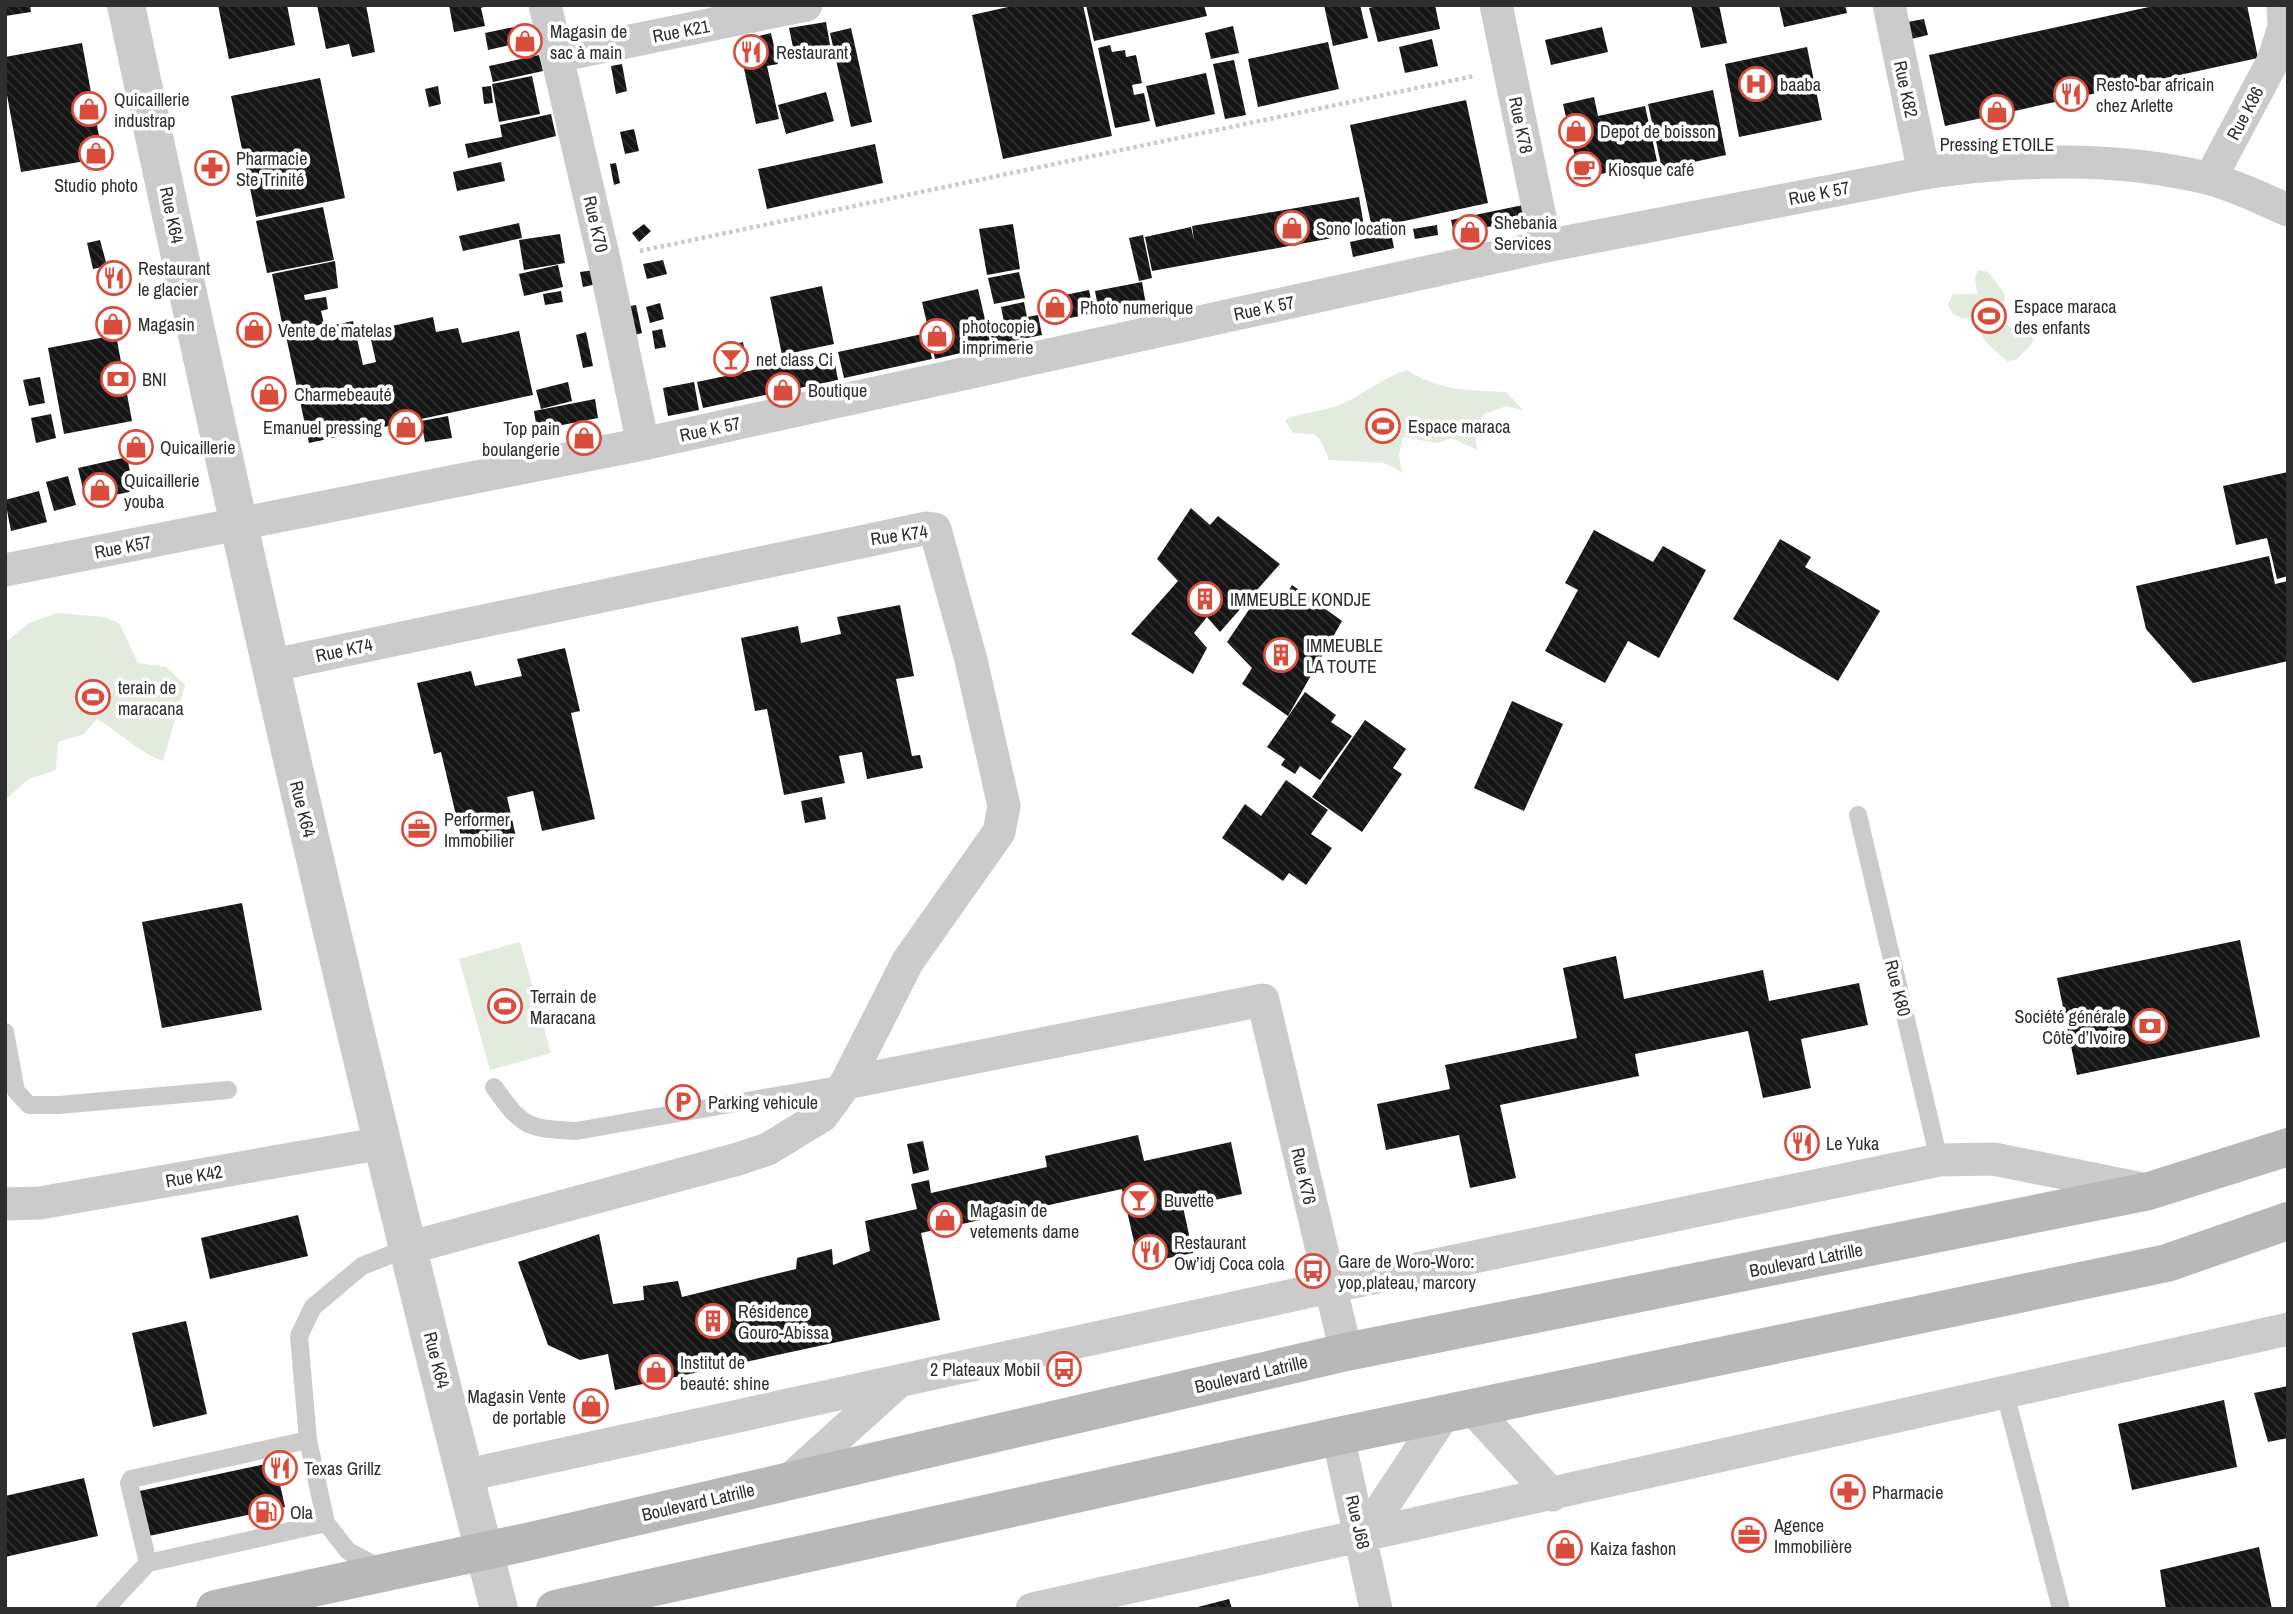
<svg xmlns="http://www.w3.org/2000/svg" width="2293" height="1614" viewBox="0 0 2293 1614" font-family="'Archivo Narrow',sans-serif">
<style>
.pitch{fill:#e2ebdd}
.building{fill:url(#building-back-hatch)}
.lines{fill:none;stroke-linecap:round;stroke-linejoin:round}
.path{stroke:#cbcbcb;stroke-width:4.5;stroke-dasharray:3.5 3.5;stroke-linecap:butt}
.service{stroke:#cbcbcb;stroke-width:18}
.minor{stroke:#cbcbcb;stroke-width:33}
.tertiary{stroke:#cbcbcb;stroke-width:38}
.secondary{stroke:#b8b8b8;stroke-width:38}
.labels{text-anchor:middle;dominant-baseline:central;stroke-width:7;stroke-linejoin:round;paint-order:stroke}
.poi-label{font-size:18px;fill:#2e2e2e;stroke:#fff;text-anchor:start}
.street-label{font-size:18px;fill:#2e2e2e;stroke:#fff}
</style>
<defs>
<pattern id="building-back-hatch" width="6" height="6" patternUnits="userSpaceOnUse" patternTransform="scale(1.75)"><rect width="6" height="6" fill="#151515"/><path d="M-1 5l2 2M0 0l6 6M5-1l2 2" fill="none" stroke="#2f2f2f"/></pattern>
</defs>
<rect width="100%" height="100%" fill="#fff"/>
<path class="pitch" d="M1978,270L1988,272L2005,294L2003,317L2013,331L2030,333L2034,341L2016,360L2007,361C1993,347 1979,342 1979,320L1974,315L1964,319L1953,314L1948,305L1953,294H1977L1975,278Z
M1407,370C1439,391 1469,390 1506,392L1524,411L1507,406L1484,414L1475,432L1477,450L1452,438L1437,443L1403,437L1399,455L1402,472L1384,463L1329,460L1321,441L1314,434L1293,433L1285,420C1304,411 1326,412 1344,403C1366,393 1382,378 1407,370Z
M57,613L105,617L119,623L138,663L166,667L185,685L163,761C138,752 120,732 97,719L84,734L58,742L56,770L29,779L5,800V643L29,623Z
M520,942L551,1053L490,1070L459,959Z"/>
<path class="building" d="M5,5H30L31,12L5,16Z
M218,5H287L295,45L229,59Z
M317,5H366L375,52L352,57L349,44L326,49Z
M449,5H488L481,8L485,26L454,32Z
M1017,5H1083L1112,136L1003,159L972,15Z
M1086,5H1204L1207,16L1094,41Z
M1324,5H1360L1368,38L1333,46Z
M1380,5H1435L1440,29L1378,42L1369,8Z
M1691,5H1719L1727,43L1701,48Z
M1779,5H1845L1847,13L1784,27Z
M2158,5H2247L2258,58L1945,126L1929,55Z
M1924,19L1928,35L1911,39L1907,22Z
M826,22L830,45L794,52L789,28Z
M524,25L527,41L488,50L485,33Z
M1233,26L1239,53L1211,59L1205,33Z
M1602,27L1608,52L1551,65L1545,40Z
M851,28L872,122L851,127L830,33Z
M771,33L778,64L767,66L779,119L756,124L738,41Z
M1432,39L1438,66L1405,73L1399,47Z
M1328,42L1339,89L1258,107L1248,59Z
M82,43L103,158L21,172L5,84V57Z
M1110,45L1112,52L1125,50L1126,57L1136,55L1142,83L1132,85L1134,95L1144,93L1150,121L1115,128L1098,48Z
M1807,47L1822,120L1739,137L1725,64Z
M539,55L543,71L493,82L489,66Z
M1234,60L1246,115L1225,119L1213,64Z
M622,64L627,91L616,94L611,66Z
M1206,73L1215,114L1156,127L1146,86Z
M532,76L540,114L499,122L492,84Z
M320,78L345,198L256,217L231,96Z
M438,86L441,104L429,107L425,89Z
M491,86L493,103L484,104L482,87Z
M1713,90L1726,155L1662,169L1648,104Z
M826,92L834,121L786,134L778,105Z
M1594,97L1598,116L1645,106L1657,161L1580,179L1563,104Z
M1466,100L1488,203L1372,228L1350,125Z
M551,114L556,136L468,158L465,144L502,137L500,125Z
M634,129L639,151L625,154L620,132Z
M875,144L883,183L767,209L758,169Z
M501,162L505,181L457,191L453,172Z
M616,163L620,183L614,185L610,164Z
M1359,197L1365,232L1152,271L1145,237L1191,227L1194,240L1192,226Z
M1523,205L1526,219L1454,234L1451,220Z
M323,207L334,260L267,273L256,221Z
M519,223L522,238L463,251L459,236Z
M644,224L651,231L639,242L632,233Z
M1013,224L1020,269L987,275L979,229Z
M1437,225L1438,235L1415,239L1413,229Z
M1391,233L1394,248L1353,257L1350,242Z
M560,234L565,263L524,270L519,240Z
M1143,235L1152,278L1139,281L1129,238Z
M100,240L107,266L93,269L87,243Z
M663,260L667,274L647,279L643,264Z
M335,261L338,288L304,295L305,300L326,297L328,309L321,311L324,324L284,333L272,274Z
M558,265L563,287L524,296L519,274Z
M594,270L597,284L583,287L580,272Z
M1019,272L1025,298L994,304L988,278Z
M1142,282L1146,305L1099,313L1095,291Z
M822,286L834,344L782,355L770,297Z
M978,289L991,346L935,359L922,302Z
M1089,290L1094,313L1070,318L1065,295Z
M561,291L563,302L545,305L543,294Z
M1063,296L1065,308L1052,311L1050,299Z
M1024,302L1027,317L1038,315L1042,335L993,345L989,325L1004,322L1001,307Z
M660,303L664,319L650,323L646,307Z
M636,305L642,333L631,336L625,307Z
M433,317L436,332L458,328L462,343L519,331L533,395L309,443L286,336L353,321L363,365L376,362L369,331Z
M662,329L666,347L655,349L652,331Z
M586,332L593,366L583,368L576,335Z
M927,333L932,359L844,378L838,352Z
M116,335L132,421L64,434L48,348Z
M743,342L748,366L731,370L725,346Z
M833,353L838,380L703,408L697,382Z
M40,377L45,403L29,406L23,380Z
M568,382L572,401L541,409L536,390Z
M694,382L699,410L668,416L663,388Z
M595,399L598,418L537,430L534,411Z
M51,414L56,438L36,443L31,418Z
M448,416L452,438L425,442L421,421Z
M127,457L134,491L86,501L78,468Z
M2288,472V576L2277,579L2267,538L2236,545L2223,486Z
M68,476L76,505L54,511L46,482Z
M39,491L47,522L11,531L5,500Z
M1191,508L1210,525L1218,516L1280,564L1220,632L1207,617L1194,633L1207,648L1193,674L1131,634L1178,581L1157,559Z
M1594,530L1653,562L1663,546L1706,570L1659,658L1628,641L1605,683L1545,651L1578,590L1565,583Z
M1780,539L1811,557L1805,567L1880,611L1838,681L1733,619Z
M2269,556L2275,584L2288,581V661L2193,683L2146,629L2136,586Z
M1292,585L1342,621L1288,716L1242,684L1252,668L1227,642L1261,592L1278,610Z
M900,605L914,676L896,679L912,756L920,755L923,768L867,779L862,752L839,756L845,783L784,795L767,709L755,711L741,638L798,626L801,643L841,634L837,617Z
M565,648L580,711L571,713L595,819L542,831L533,791L507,797L516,837L464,849L441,752L434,754L417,683L471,671L475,686L522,676L517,659Z
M1305,692L1336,715L1331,722L1352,736L1320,780L1300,766L1295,774L1281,765L1285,759L1267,747Z
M1512,701L1563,724L1524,811L1474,788Z
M1365,720L1406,749L1393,768L1402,774L1362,832L1312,797Z
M1286,780L1328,810L1311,834L1332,848L1306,885L1289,873L1283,881L1222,838L1245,804L1261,816Z
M822,797L826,819L805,823L801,801Z
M242,903L262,1010L162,1028L142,922Z
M2240,940L2260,1037L2077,1075L2057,978Z
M1616,956L1624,999L1763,970L1769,1001L1859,983L1868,1025L1801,1039L1811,1088L1763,1098L1748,1031L1635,1054L1639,1076L1500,1105L1516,1178L1470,1188L1459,1135L1386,1150L1377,1104L1450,1089L1445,1065L1577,1038L1563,968Z
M1138,1135L1144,1161L1231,1142L1242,1194L1183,1207L1193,1253L1139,1264L1122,1189L921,1233L940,1320L615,1390L608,1354L580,1360L548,1345L518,1262L599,1234L613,1304L644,1300L643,1286L678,1281L682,1297L796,1269L797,1258L832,1249L833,1265L870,1251L865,1221L917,1209L911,1184L929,1180L931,1193L1047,1167L1045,1156Z
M923,1141L929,1170L913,1174L907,1144Z
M298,1215L308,1256L210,1279L201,1238Z
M186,1321L207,1414L153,1427L132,1333Z
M2288,1386V1438L2268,1442L2254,1393Z
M2224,1400L2237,1467L2132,1490L2118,1424Z
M275,1462L285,1507L144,1537L135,1492Z
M84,1478L98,1536L5,1557V1496Z
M2259,1547L2272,1609H2166L2160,1570Z
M1229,1599L1232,1609H1194V1608Z"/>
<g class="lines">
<path class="path" d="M640,251L1474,76"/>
<path class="service" d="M1858,815L1939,1160
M5,1032L16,1091L29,1105H59L228,1090
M494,1087C523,1128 527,1128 576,1131L845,1084
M2005,1393L2061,1609
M148,1563L129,1483L131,1479L308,1440
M381,1569L348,1551L326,1523L308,1440L299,1336L313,1307L362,1266L408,1248
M105,1609L148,1563L326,1523"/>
<path class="minor" d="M545,5L604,259L643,444
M1496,5L1546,246
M1889,5L1924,173
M557,56L806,5
M2210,179L2273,61L2284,27L2283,5
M5,570L643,444L1546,246L1924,173C2019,159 2113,156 2207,178C2235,185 2262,199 2288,210
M269,666L927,528L935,529L971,660L1004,806L999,832L908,961L846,1083L822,1116L768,1149L738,1159L408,1248
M846,1083L1263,1000L1346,1352
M5,1204L40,1203L383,1143
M1472,1408L1552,1495
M1338,1436L1376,1609
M467,1475L1330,1287L1939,1160L1994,1159L2147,1190
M787,1482L897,1383
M1362,1538L1444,1414
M1032,1609L2288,1329"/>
<path class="tertiary" d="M126,5C240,542 361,1078 499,1609"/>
<path class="secondary" d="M215,1609L531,1541L1346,1352L2149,1191L2288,1147
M555,1609L1338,1436L2167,1263L2288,1221"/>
</g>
<defs>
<g id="shop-ring" transform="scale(1.75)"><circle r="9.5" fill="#fff" stroke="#d94d3d" stroke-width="1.5"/><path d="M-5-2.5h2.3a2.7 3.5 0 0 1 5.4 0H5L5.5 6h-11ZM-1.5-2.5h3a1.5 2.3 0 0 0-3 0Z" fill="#d94d3d"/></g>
<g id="restaurant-ring" transform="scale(1.75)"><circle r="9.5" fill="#fff" stroke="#d94d3d" stroke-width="1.5"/><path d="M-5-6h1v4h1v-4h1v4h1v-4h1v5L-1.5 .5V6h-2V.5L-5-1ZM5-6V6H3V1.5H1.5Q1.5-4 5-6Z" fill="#d94d3d"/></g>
<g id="hospital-ring" transform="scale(1.75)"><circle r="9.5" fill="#fff" stroke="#d94d3d" stroke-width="1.5"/><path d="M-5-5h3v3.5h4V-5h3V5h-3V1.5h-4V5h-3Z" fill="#d94d3d"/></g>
<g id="pharmacy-ring" transform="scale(1.75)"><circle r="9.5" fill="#fff" stroke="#d94d3d" stroke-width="1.5"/><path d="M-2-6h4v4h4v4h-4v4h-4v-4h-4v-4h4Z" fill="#d94d3d"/></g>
<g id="cafe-ring" transform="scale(1.75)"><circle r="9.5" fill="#fff" stroke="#d94d3d" stroke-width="1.5"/><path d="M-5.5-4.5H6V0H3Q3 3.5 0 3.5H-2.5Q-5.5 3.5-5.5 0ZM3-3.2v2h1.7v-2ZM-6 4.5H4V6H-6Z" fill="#d94d3d"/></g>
<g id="stadium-ring" transform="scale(1.75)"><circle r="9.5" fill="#fff" stroke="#d94d3d" stroke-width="1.5"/><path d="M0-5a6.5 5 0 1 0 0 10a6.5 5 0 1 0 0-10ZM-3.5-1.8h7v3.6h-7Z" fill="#d94d3d"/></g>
<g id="bar-ring" transform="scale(1.75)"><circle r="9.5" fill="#fff" stroke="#d94d3d" stroke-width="1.5"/><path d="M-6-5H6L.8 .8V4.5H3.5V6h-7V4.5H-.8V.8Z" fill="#d94d3d"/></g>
<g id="bank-ring" transform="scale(1.75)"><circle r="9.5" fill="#fff" stroke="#d94d3d" stroke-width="1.5"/><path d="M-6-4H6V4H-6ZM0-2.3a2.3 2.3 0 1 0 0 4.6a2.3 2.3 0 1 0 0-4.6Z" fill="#d94d3d"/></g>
<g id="building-ring" transform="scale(1.75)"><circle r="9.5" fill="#fff" stroke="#d94d3d" stroke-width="1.5"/><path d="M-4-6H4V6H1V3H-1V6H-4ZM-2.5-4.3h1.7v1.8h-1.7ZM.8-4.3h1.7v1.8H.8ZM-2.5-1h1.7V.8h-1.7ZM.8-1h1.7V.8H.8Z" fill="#d94d3d"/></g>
<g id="office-ring" transform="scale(1.75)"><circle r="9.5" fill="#fff" stroke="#d94d3d" stroke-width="1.5"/><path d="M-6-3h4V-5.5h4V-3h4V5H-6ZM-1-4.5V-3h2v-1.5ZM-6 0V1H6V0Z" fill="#d94d3d"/></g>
<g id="parking-ring" transform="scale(1.75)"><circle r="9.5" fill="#fff" stroke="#d94d3d" stroke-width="1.5"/><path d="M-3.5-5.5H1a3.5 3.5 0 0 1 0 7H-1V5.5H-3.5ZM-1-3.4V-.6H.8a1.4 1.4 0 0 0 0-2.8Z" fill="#d94d3d"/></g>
<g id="bus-ring" transform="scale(1.75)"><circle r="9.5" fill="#fff" stroke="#d94d3d" stroke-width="1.5"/><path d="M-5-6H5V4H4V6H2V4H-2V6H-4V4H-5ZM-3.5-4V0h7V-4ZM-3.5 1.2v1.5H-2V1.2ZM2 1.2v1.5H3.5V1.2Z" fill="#d94d3d"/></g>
<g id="fuel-ring" transform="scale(1.75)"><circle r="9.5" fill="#fff" stroke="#d94d3d" stroke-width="1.5"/><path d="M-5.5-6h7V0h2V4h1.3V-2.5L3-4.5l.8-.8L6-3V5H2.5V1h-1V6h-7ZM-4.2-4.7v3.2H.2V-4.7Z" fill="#d94d3d"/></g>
</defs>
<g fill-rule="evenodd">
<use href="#shop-ring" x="525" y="41"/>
<use href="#restaurant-ring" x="751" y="52"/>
<use href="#hospital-ring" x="1756" y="84"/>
<use href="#restaurant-ring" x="2071" y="94"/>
<use href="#shop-ring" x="89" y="109"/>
<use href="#shop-ring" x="1997" y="112"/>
<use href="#shop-ring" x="1576" y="131"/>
<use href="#shop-ring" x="96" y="153"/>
<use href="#pharmacy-ring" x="212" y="168"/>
<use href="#cafe-ring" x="1584" y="169"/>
<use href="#shop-ring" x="1292" y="228"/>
<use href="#shop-ring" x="1470" y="232"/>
<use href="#restaurant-ring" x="114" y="278"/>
<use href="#shop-ring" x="1055" y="307"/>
<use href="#stadium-ring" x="1989" y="316"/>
<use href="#shop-ring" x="113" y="324"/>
<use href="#shop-ring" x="254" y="330"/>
<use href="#shop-ring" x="937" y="336"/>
<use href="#bar-ring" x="731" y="359"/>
<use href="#bank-ring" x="118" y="379"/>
<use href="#shop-ring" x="783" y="390"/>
<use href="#shop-ring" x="269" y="394"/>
<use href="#stadium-ring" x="1383" y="426"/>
<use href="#shop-ring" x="406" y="427"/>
<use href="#shop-ring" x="584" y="438"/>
<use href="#shop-ring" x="136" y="447"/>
<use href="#shop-ring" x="100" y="490"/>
<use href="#building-ring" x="1205" y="599"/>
<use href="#building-ring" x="1281" y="655"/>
<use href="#stadium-ring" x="93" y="697"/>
<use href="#office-ring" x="419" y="829"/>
<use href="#stadium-ring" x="505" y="1006"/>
<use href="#bank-ring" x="2150" y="1026"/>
<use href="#parking-ring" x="683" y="1102"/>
<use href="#restaurant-ring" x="1802" y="1143"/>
<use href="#bar-ring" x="1139" y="1200"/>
<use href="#shop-ring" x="945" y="1220"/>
<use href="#restaurant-ring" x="1150" y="1252"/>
<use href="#bus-ring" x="1313" y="1271"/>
<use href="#building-ring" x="713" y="1321"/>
<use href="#bus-ring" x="1064" y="1369"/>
<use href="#shop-ring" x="656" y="1372"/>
<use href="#shop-ring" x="591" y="1406"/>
<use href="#restaurant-ring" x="280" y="1468"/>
<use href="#pharmacy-ring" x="1848" y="1492"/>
<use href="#fuel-ring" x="266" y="1512"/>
<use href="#office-ring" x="1749" y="1535"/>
<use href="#shop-ring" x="1565" y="1548"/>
</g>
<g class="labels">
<g class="poi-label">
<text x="550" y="31">Magasin de<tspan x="550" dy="21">sac à main</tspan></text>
<text x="776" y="52">Restaurant</text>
<text x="1780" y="84">baaba</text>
<text x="2096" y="84">Resto-bar africain<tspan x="2096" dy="21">chez Arlette</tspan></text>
<text x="114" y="99">Quicaillerie<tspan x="114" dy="21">industrap</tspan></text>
<text x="1600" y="131">Depot de boisson</text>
<text x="1997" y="144" text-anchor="middle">Pressing ETOILE</text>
<text x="236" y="158">Pharmacie<tspan x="236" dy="21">Ste Trinité</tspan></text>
<text x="1608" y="169">Kiosque café</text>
<text x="96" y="185" text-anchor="middle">Studio photo</text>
<text x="1494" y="222">Shebania<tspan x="1494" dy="21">Services</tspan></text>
<text x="1316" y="228">Sono location</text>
<text x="138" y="268">Restaurant<tspan x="138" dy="21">le glacier</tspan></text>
<text x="2014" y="306">Espace maraca<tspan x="2014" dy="21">des enfants</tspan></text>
<text x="1080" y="307">Photo numerique</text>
<text x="138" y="324">Magasin</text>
<text x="962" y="326">photocopie<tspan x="962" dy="21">imprimerie</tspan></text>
<text x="278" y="330">Vente de matelas</text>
<text x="756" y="359">net class Ci</text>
<text x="142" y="379">BNI</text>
<text x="808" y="390">Boutique</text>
<text x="294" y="394">Charmebeauté</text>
<text x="1408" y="426">Espace maraca</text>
<text x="382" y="427" text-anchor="end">Emanuel pressing</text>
<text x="560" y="428" text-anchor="end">Top pain<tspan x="560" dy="21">boulangerie</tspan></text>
<text x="160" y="447">Quicaillerie</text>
<text x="124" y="480">Quicaillerie<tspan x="124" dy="21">youba</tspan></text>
<text x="1230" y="599">IMMEUBLE KONDJE</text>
<text x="1306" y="645">IMMEUBLE<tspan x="1306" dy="21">LA TOUTE</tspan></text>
<text x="118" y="687">terain de<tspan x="118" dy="21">maracana</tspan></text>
<text x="444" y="819">Performer<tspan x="444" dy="21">Immobilier</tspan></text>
<text x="530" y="996">Terrain de<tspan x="530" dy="21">Maracana</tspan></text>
<text x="2126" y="1016" text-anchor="end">Société générale<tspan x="2126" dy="21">Côte d’Ivoire</tspan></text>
<text x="708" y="1102">Parking vehicule</text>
<text x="1826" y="1143">Le Yuka</text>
<text x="1164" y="1200">Buvette</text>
<text x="970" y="1210">Magasin de<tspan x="970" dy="21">vetements dame</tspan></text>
<text x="1174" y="1242">Restaurant<tspan x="1174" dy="21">Ow’idj Coca cola</tspan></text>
<text x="1338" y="1261">Gare de Woro-Woro:<tspan x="1338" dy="21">yop,plateau, marcory</tspan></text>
<text x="738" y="1311">Résidence<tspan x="738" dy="21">Gouro-Abissa</tspan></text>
<text x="680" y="1362">Institut de<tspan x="680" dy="21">beauté: shine</tspan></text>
<text x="1040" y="1369" text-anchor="end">2 Plateaux Mobil</text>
<text x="566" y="1396" text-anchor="end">Magasin Vente<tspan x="566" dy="21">de portable</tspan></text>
<text x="304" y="1468">Texas Grillz</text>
<text x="1872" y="1492">Pharmacie</text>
<text x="290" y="1512">Ola</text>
<text x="1774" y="1525">Agence<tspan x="1774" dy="21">Immobilière</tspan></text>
<text x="1590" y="1548">Kaiza fashon</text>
</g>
<g class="street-label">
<text transform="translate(681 31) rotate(-11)">Rue K21</text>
<text transform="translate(1906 89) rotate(78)">Rue K82</text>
<text transform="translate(2245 113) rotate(-62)">Rue K86</text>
<text transform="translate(1521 125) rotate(78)">Rue K78</text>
<text transform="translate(1819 193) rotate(-11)">Rue K 57</text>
<text transform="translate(172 215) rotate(78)">Rue K64</text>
<text transform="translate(596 224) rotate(77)">Rue K70</text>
<text transform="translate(1264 308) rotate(-12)">Rue K 57</text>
<text transform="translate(710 429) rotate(-12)">Rue K 57</text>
<text transform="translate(899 535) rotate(-8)">Rue K74</text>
<text transform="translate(123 547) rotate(-11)">Rue K57</text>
<text transform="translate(344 650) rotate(-12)">Rue K74</text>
<text transform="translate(303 809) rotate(76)">Rue K64</text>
<text transform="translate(1898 988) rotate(76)">Rue K80</text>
<text transform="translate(194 1176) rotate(-10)">Rue K42</text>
<text transform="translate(1304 1176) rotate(77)">Rue K76</text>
<text transform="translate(1806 1260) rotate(-11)">Boulevard Latrille</text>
<text transform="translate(437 1360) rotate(76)">Rue K64</text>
<text transform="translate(1251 1374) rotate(-13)">Boulevard Latrille</text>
<text transform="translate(698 1502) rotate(-13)">Boulevard Latrille</text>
<text transform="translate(1358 1522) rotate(77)">Rue J68</text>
</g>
</g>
<rect width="2293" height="1614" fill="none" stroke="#2e2e2e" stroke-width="14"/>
</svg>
